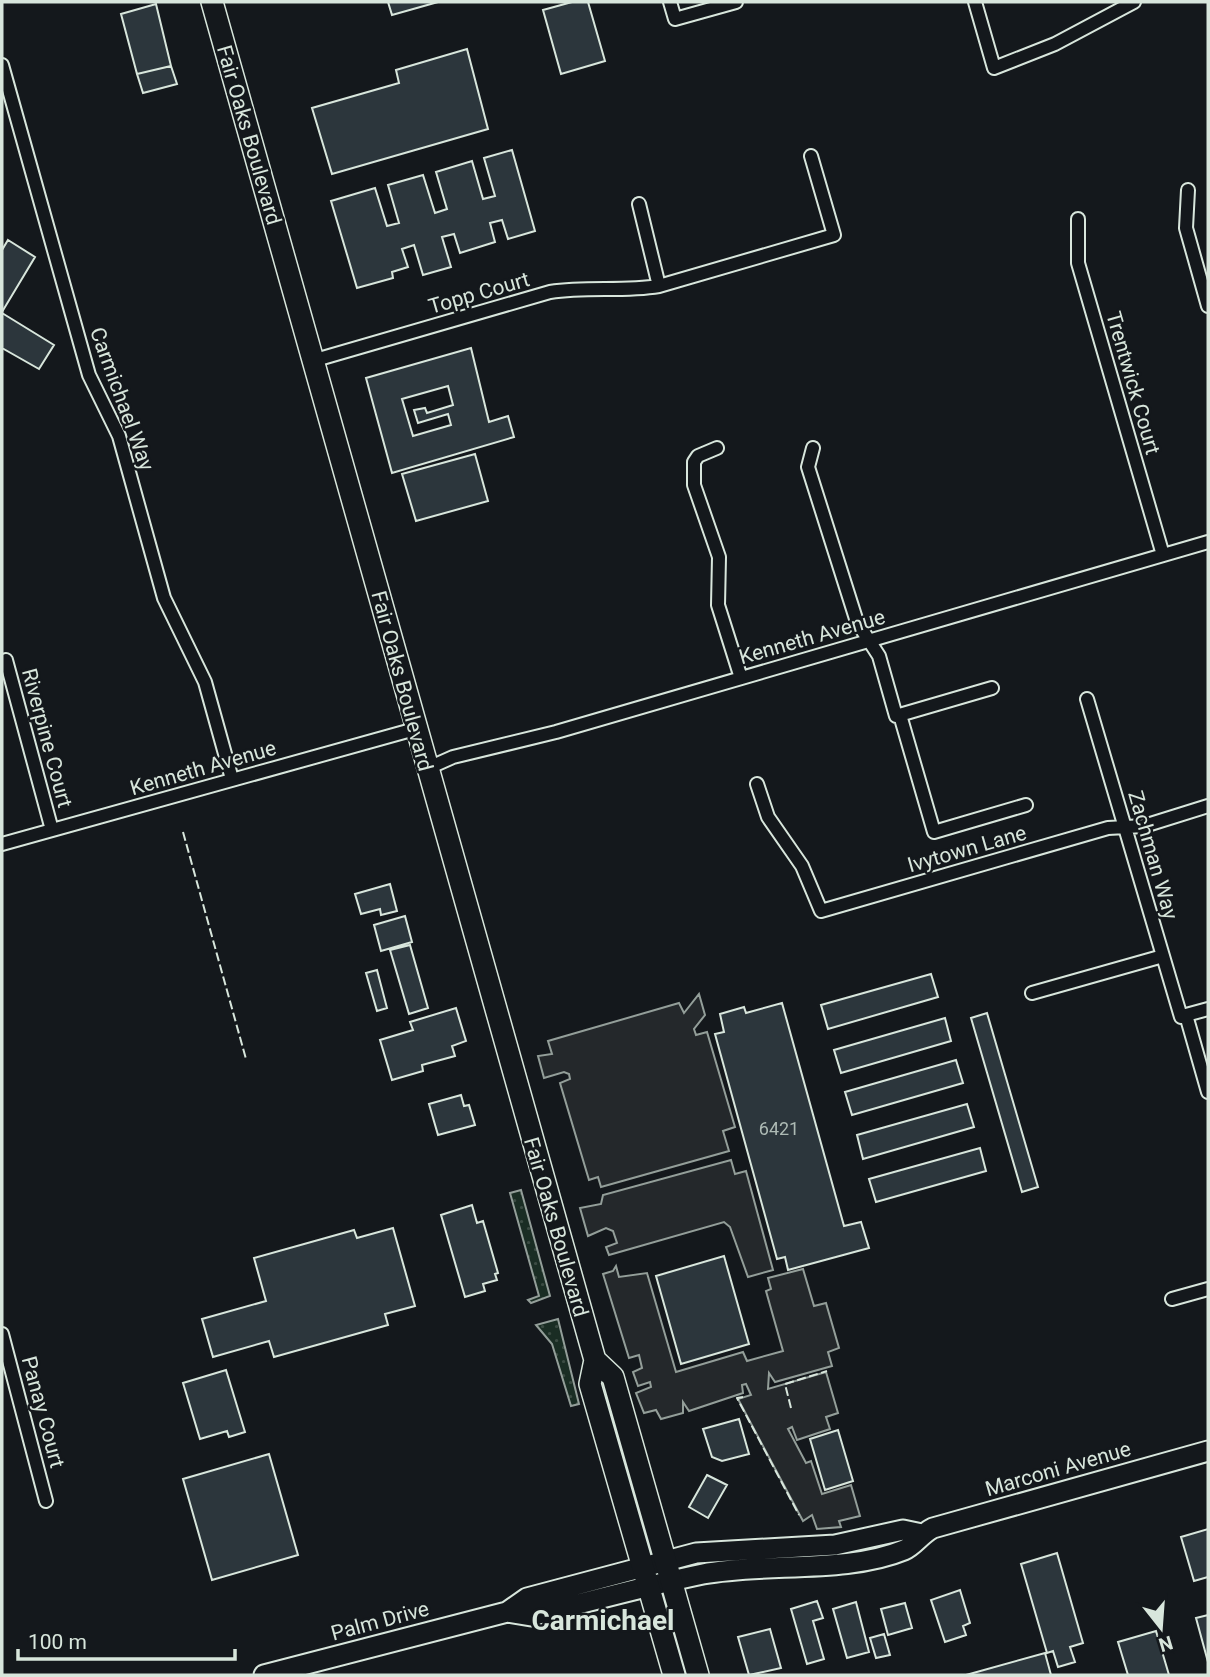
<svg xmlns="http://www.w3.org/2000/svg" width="1210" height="1677" viewBox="0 0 1210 1677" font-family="Roboto,sans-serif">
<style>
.grass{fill:url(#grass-dots);stroke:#939e99;stroke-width:2}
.parking{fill:#24282b;stroke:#939e99;stroke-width:2}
.building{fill:#2c363c;stroke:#d8e6dc;stroke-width:2;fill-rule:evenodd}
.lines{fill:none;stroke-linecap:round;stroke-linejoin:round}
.street-casing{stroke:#d8e6dc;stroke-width:16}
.secondary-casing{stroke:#d8e6dc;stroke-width:23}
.primary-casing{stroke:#d8e6dc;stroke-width:24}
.street{stroke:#14181c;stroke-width:12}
.secondary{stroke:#14181c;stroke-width:19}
.primary{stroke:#14181c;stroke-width:21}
.fence{stroke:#d8e6dc;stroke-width:2;stroke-dasharray:9 3.5;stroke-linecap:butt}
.labels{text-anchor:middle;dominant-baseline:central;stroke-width:5;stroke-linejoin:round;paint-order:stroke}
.number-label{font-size:18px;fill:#adbab4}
.street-label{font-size:21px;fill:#d8e6dc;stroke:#14181c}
.district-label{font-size:28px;font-weight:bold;fill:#d8e6dc;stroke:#14181c}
</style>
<defs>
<pattern id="grass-dots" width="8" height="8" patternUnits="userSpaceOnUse" patternTransform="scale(1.75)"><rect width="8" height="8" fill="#1a2d24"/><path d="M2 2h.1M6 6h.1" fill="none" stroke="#3b4b43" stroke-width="1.8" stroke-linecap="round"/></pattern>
</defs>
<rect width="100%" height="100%" fill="#14181c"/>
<path class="grass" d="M521,1190L550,1296L531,1303L528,1300L539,1296L510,1193Z
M558,1319L579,1404L571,1406L552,1344L536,1325Z"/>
<path class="parking" d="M699,994L705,1015L694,1029L696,1035L707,1032L735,1127L723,1131L729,1151L601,1187L598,1177L589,1180L560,1083L570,1079L569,1074L564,1072L544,1078L538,1056L552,1054L548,1041L679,1003L684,1013Z
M731,1160L735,1174L746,1171L773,1270L748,1277L730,1227L724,1222L609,1255L606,1247L617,1243L613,1231L606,1228L588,1236L580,1208L601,1204L603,1195Z
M616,1266L619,1277L647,1273L676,1372L743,1352L747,1361L783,1351L766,1291L771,1289L768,1278L803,1269L814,1306L826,1303L839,1348L828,1352L832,1366L775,1382L769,1373L768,1389L826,1372L838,1413L826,1417L830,1429L797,1440L792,1427L788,1429L806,1463L811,1461L822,1494L851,1485L860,1516L839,1521L841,1527L817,1529L812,1515L803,1521L738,1399L751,1395L746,1384L742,1385L743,1393L689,1411L683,1402V1413L661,1419L656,1410L644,1413L636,1393L651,1387L650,1382L638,1386L633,1372L642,1368L639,1355L629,1358L603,1274L613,1271Z"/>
<path class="building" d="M388,2H438L392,15Z
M572,2H588L605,61L561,74L543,10Z
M156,4L171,66L137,74L121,14Z
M467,49L488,129L332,174L312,108L399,83L396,70Z
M171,66L177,84L143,93L137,74Z
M512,150L535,231L508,239L502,220L490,223L495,242L460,253L454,234L442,237L451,267L423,275L414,245L402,249L408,267L392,272L393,278L357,288L331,201L375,188L387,226L399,223L388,185L423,175L435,213L447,209L436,172L472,161L483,199L495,196L484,158Z
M8,240L35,257L2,312V250Z
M2,313L54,345L39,369L2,348Z
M471,348L489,422L508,416L514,437L392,473L366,378ZM448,386L453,405L427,413L425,408L414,410L418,423L448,414L451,425L413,436L402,399Z
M475,454L488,501L416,521L402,474Z
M390,884L397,911L381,915L380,909L361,914L355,894Z
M405,916L412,942L381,951L374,925Z
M410,945L428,1008L409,1014L390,950Z
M377,970L387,1008L377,1011L366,973Z
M931,974L938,997L828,1029L821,1005Z
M782,1003L844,1226L861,1222L869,1248L788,1270L785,1257L777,1259L715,1034L724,1032L720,1014L744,1007L746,1013Z
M456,1008L466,1041L452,1046L455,1056L422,1065L423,1071L392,1080L380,1040L413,1030L410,1022Z
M987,1013L1038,1187L1022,1192L971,1018Z
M945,1018L951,1041L841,1073L834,1050Z
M956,1060L963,1083L852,1115L845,1092Z
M461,1095L464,1106L469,1105L475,1125L438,1135L429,1104Z
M967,1104L974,1127L863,1159L857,1135Z
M980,1148L986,1171L876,1202L869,1179Z
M472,1205L477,1223L483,1221L498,1273L495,1274L497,1280L483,1284L485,1291L465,1297L441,1215Z
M393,1228L415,1306L385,1314L388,1325L274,1357L269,1341L213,1357L202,1319L266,1301L254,1258L354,1230L357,1238Z
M724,1256L749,1344L681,1364L656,1276Z
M226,1370L245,1432L229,1437L227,1431L200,1439L183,1383Z
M739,1419L749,1454L722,1461L712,1457L703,1429Z
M838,1430L853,1481L825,1490L810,1439Z
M269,1454L298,1555L212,1580L183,1479Z
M707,1475L727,1485L708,1518L689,1507Z
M1208,1529V1577L1194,1581L1181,1537Z
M1057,1553L1083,1643L1070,1647L1075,1662L1058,1667L1053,1651L1047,1653L1021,1564Z
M960,1590L970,1623L963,1626L966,1635L945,1642L931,1600Z
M817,1601L823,1618L813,1621L824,1659L807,1664L791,1609Z
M856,1602L869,1652L847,1658L833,1609Z
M905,1603L912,1628L888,1635L881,1609Z
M1208,1615V1662L1196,1618Z
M770,1629L781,1668L749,1675L738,1637Z
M1156,1631L1169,1675H1128L1118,1642Z
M884,1634L890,1655L876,1658L870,1638Z
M1045,1653L1051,1675H966Z"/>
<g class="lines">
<g class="street-casing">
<path id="street" d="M670,2L675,19L736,2
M975,2L994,68L1055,44L1134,2
M2,65L89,375L119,436L164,598L205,682L232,779
M1188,190L1186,228L1208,306
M639,204L659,286
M1078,219V263L1163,555
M312,361L550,292C587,286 623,292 659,286L834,235L811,156
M717,448L698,456L694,462V485L719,557L718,605L741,678
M813,448L808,467L857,622L879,656L896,716L992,688
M2,662L6,660L52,830
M1087,699L1181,1017L1186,1015
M900,715L934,832L1026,805
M426,769L453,757L556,732L1208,542
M757,784L768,817L802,866L821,911L1108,828L1144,826L1208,806
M2,844L415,729
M1032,993L1163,956
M1186,1015L1208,1092
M1186,1015L1208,1009
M1172,1299L1208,1289
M2,1334L46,1501"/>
</g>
<g class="secondary-casing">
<path id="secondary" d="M507,1612L531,1616C588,1602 645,1586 703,1574C766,1562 846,1574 904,1550C914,1546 922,1533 933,1528L1208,1451
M264,1675L507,1612L527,1598L696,1553L835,1545L903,1530L922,1534"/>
</g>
<g class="primary-casing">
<path id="primary" d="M212,2L595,1360L590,1384L674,1675
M595,1360L613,1377L698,1675"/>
</g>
<use href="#street" class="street"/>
<use href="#secondary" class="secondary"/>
<use href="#primary" class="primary"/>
<path class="fence" d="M183,832L246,1059
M743,1397L737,1398L799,1515
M791,1408L785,1384L827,1371"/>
</g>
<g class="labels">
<g class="number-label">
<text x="779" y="1128">6421</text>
</g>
<g class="street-label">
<text transform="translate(249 135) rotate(74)">Fair Oaks Boulevard</text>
<text transform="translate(479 293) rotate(-16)">Topp Court</text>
<text transform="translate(1133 383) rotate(74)">Trentwick Court</text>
<text transform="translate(122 399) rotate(70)">Carmichael Way</text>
<text transform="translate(812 637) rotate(-16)">Kenneth Avenue</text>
<text transform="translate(402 681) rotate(75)">Fair Oaks Boulevard</text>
<text transform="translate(47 738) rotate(75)">Riverpine Court</text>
<text transform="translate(203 768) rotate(-16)">Kenneth Avenue</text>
<text transform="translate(967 849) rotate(-16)">Ivytown Lane</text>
<text transform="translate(1153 855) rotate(74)">Zachman Way</text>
<text transform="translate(556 1227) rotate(74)">Fair Oaks Boulevard</text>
<text transform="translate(43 1412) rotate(75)">Panay Court</text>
<text transform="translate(1058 1469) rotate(-16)">Marconi Avenue</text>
<text transform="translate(380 1621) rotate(-15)">Palm Drive</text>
</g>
<g class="district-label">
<text x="603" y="1620">Carmichael</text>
</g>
</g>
<rect width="1210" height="1677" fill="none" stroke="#d8e6dc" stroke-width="7"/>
<g transform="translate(1161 1628) rotate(163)" stroke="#14181c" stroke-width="5" paint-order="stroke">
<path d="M0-5L12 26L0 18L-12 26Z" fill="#d8e6dc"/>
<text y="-10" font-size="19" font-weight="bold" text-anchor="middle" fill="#d8e6dc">N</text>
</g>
<path d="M18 1649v10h217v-10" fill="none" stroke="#d8e6dc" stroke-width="3.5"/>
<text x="28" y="1649" font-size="21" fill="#d8e6dc" stroke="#14181c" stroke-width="5" paint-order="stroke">100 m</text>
</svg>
